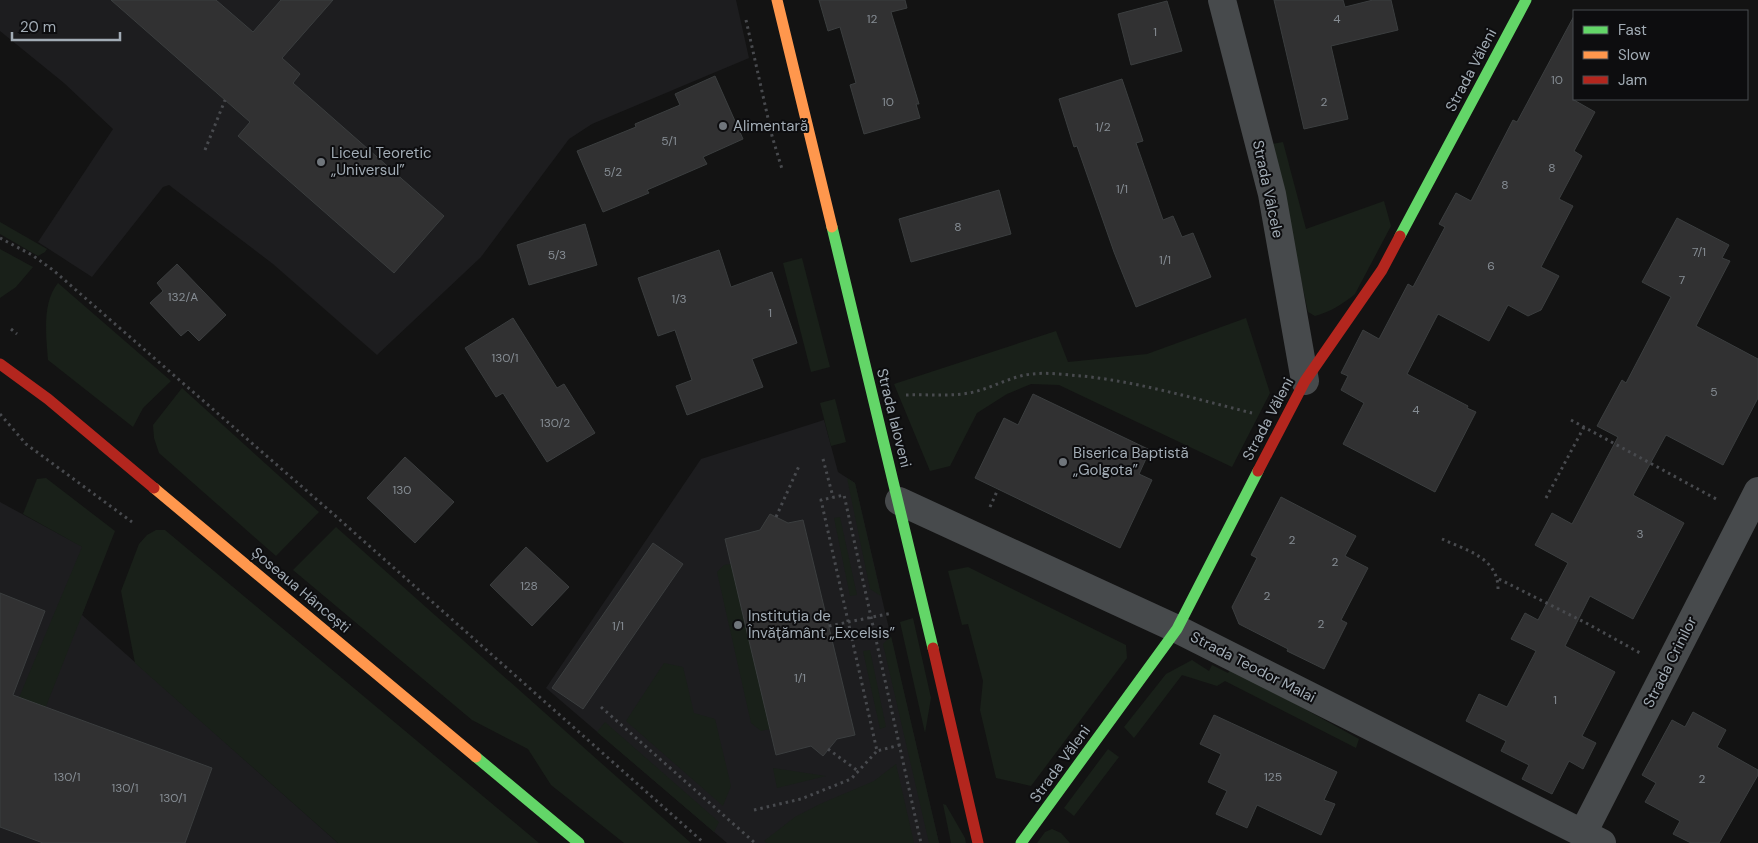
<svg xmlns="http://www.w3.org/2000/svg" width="1758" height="843" viewBox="0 0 1758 843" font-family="'DM Sans',sans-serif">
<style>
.built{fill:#1d1d1f}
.green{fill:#192019}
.building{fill:#313132;stroke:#3b3e3f}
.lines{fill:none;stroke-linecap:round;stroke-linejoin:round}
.path{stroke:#484a4e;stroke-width:3;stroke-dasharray:2.5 4;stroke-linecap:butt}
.street{stroke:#474a4c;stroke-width:28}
.fast{stroke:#63d668;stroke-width:11}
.slow{stroke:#ff974d;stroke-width:11}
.jam{stroke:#b3261e;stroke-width:11}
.poi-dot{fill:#70767c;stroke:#0d0d0f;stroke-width:2}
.labels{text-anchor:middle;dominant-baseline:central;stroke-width:4;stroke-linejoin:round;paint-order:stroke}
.number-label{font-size:12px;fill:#868d94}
.street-label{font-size:15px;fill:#a2acb5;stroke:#0d0d0f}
.poi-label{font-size:15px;fill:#a2acb5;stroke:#0d0d0f;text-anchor:start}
</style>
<rect width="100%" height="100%" fill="#131313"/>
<path class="built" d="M0,0H736L749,58L592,124L569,139L481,257L377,355L273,264L169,185L163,187L92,277L38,242L113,129L64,83L0,31Z
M824,420L838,472L855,483L939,843H727L546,688L701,459Z
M0,502L103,558L82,615L338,843H0Z"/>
<path class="green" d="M1283,142L1306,229L1384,201L1391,226L1355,294C1343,304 1330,312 1315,316L1308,312L1272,144Z
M0,222L47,249L45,252L38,256L0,234Z
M0,249L33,267L16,287L0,298Z
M802,258L830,367L811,372L783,263Z
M58,283L171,381L143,408L133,427L48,360C46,336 42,302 58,283Z
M1246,318L1270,393L1232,467L1059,385L1031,384L1007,394L977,413L950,466L930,471L894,384L1056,331L1068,362L1147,354Z
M182,388L319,512L276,556L159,453L154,438L153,425Z
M835,399L846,442L831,446L820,403Z
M46,478L115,531L45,709L18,700L82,547L23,514L37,479Z
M847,478L855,483L881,596L870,589Z
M840,517L857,595L850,596L834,518Z
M336,527L691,843H624L551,785L528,749L472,720L293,570Z
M156,530H165L539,843H338L135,663L121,591L139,544L147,535Z
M731,564L770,729L761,731L751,723L717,572L724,565Z
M968,567L1126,645L1127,658L1031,786L996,778L980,710L983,681L968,624L962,625L948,571Z
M913,618L931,698L925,733L900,622Z
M891,636L939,843H929L883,644Z
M870,650L886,727L880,729L863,651Z
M1192,660L1209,671L1212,665L1228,673L1231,668L1359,739L1356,748L1225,681L1217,686L1182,675L1134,738L1124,727L1166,674Z
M664,663L683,667L694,713L715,719L731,786L723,806L626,721Z
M605,722L719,822L714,832L597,732Z
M1108,749L1119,757L1074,816L1064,808Z
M896,764L914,843H767L764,841L795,817L820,804L874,781Z
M773,768L826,776L777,788Z
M943,804L946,805L965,838L966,843H951Z
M1052,829L1061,833L1070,843H1037L1045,832Z"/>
<path class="building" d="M111,0H216L253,32L281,0H333L282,58L300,74L293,83L444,216L394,273L238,136L250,122Z
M819,0H905L907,8L891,12L919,104H916L920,118L864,134L850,85L856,83L840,27L828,31Z
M1274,0H1343L1345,7L1373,0H1391L1398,30L1331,46L1348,119L1304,129Z
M1167,1L1182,51L1131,65L1118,14Z
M1574,16V100L1595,112L1574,151L1582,156L1559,199L1573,206L1541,267L1559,276L1541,310L1528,316L1508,305L1489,341L1438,314L1407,374L1468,406L1467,408L1476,412L1435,492L1343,444L1364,403L1341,390L1348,376L1341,373L1363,330L1379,339L1408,284L1413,287L1445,227L1439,224L1456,193L1471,201L1513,120L1517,122Z
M715,76L743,139L703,157L707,164L647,190L649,193L603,212L577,151L636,127L635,124L680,105L675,94Z
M1122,79L1143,141L1136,143L1163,220L1173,216L1182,237L1193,233L1211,277L1136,307L1114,252L1077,146L1074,147L1059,99Z
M999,190L1011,234L911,262L899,219Z
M1677,218L1729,245L1722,258L1730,261L1696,326L1758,359V398L1723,465L1666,435L1633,495L1684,523L1633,619L1590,596L1565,646L1615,672L1582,736L1596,743L1583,769L1569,761L1552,794L1522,779L1529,765L1501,751L1506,741L1466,721L1479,694L1507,707L1536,651L1511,639L1525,613L1538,620L1568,563L1535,545L1552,513L1572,524L1618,437L1597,426L1622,380L1626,383L1671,297L1642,282Z
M585,224L597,265L529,285L517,245Z
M719,250L731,287L772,272L797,343L752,359L763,387L687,415L676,386L692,380L675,330L658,336L638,278Z
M177,264L226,315L199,341L188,330L181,336L150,303L163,291L157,283Z
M513,318L557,388L564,384L595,433L547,462L503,393L496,397L465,348Z
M1033,394L1150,450L1139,474L1152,480L1120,548L975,478L1004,418L1018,425Z
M405,457L454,502L415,543L367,498Z
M1281,497L1356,536L1345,556L1368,568L1341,620L1347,623L1324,669L1287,651L1288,649L1239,624L1232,607L1257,558L1251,555Z
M770,514L788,523L803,520L855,735L837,739L823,756L811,746L776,755L725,539L760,530Z
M653,543L683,564L583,709L552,688Z
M526,547L569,587L532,626L490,585Z
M0,593L45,611L13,695L212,768L185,843H43L0,827Z
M1693,712L1726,730L1717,747L1758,770V775L1719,843H1691L1673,834L1680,821L1645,802L1656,783L1642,775L1672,720L1685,727Z
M1214,715L1337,772L1324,800L1335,804L1321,835L1257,805L1247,828L1216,814L1227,791L1208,782L1221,754L1200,744Z"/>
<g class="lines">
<path class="path" d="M746,20L772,136L782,169
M205,150L225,100
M0,238L32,255L53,270L331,512L704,843
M11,329L17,334
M906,395C929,394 952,397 974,392C994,387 1012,376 1032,374C1048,372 1066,375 1082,376C1139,382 1196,399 1252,413
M0,414L26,444L132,522
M1571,420L1718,500
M823,459L833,497
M1546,498L1584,427
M990,507L998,489
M776,517L799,466
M1442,539C1466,550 1499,558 1498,590
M1499,579L1588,624L1640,653
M829,626L892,613
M601,707L755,843
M900,745L877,751L821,500L844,495L921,843
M828,749L858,771
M754,810L801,799L851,779L877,751"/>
<path class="street" d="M1222,0L1272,194L1305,381
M899,501L1177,629L1602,843
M1583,833L1758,491"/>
<path class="fast" d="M832,227L933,648
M1400,236L1526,0
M476,757L579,843
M1021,843L1177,629L1258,471"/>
<path class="slow" d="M777,0L832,227
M154,488L476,757"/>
<path class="jam" d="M0,364L48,399L154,488
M1258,471L1305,381L1382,270L1400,236
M933,648L978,843"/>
</g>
<g class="poi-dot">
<circle cx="723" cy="126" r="5"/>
<circle cx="321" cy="162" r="5"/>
<circle cx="1063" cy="462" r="5"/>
<circle cx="738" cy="625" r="5"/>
</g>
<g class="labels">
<g class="number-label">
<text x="872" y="19">12</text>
<text x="1337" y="19">4</text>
<text x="1155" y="32">1</text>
<text x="1557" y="80">10</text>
<text x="888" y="102">10</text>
<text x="1324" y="102">2</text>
<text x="1103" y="127">1/2</text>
<text x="669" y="141">5/1</text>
<text x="1552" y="168">8</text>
<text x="613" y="172">5/2</text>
<text x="1505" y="185">8</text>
<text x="1122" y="189">1/1</text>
<text x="958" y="227">8</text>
<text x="1699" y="252">7/1</text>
<text x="557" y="255">5/3</text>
<text x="1165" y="260">1/1</text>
<text x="1491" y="266">6</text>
<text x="1682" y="280">7</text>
<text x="183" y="297">132/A</text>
<text x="679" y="299">1/3</text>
<text x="770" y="313">1</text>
<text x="505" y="358">130/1</text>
<text x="1714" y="392">5</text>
<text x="1416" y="410">4</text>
<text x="555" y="423">130/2</text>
<text x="402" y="490">130</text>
<text x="1640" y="534">3</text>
<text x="1292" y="540">2</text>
<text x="1335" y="562">2</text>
<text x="529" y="586">128</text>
<text x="1267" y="596">2</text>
<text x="1321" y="624">2</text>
<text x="618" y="626">1/1</text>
<text x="800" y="678">1/1</text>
<text x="1555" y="700">1</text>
<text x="67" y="777">130/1</text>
<text x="1273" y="777">125</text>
<text x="1702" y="779">2</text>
<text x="125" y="788">130/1</text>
<text x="173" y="798">130/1</text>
</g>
<g class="street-label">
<text transform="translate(1471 70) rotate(-62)">Strada Văleni</text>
<text transform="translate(1268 189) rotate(78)">Strada Vâlcele</text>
<text transform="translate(894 418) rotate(76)">Strada Ialoveni</text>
<text transform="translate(1268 419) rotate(-62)">Strada Văleni</text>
<text transform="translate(301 590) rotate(40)">Șoseaua Hâncești</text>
<text transform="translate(1670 662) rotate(-63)">Strada Crinilor</text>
<text transform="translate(1253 667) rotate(27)">Strada Teodor Malai</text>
<text transform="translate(1060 764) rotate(-54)">Strada Văleni</text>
</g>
<g class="poi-label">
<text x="733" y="126">Alimentară</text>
<text x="331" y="153">Liceul Teoretic<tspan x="331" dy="17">„Universul”</tspan></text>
<text x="1073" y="453">Biserica Baptistă<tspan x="1073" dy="17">„Golgota”</tspan></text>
<text x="748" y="616">Instituția de<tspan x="748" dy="17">Învățământ „Excelsis”</tspan></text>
</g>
</g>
<rect x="1573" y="10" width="175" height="90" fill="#0d0d0f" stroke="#494d51"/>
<rect x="1583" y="26" width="25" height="8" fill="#63d668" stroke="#494d51"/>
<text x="1618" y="35" font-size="15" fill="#a2acb5">Fast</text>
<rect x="1583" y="51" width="25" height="8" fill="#ff974d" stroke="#494d51"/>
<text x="1618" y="60" font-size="15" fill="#a2acb5">Slow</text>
<rect x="1583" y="76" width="25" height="8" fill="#b3261e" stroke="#494d51"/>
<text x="1618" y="85" font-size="15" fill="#a2acb5">Jam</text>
<path d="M12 32v8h108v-8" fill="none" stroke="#a2acb5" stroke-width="2.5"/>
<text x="20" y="32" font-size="15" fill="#a2acb5" stroke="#0d0d0f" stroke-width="4" paint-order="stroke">20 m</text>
</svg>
